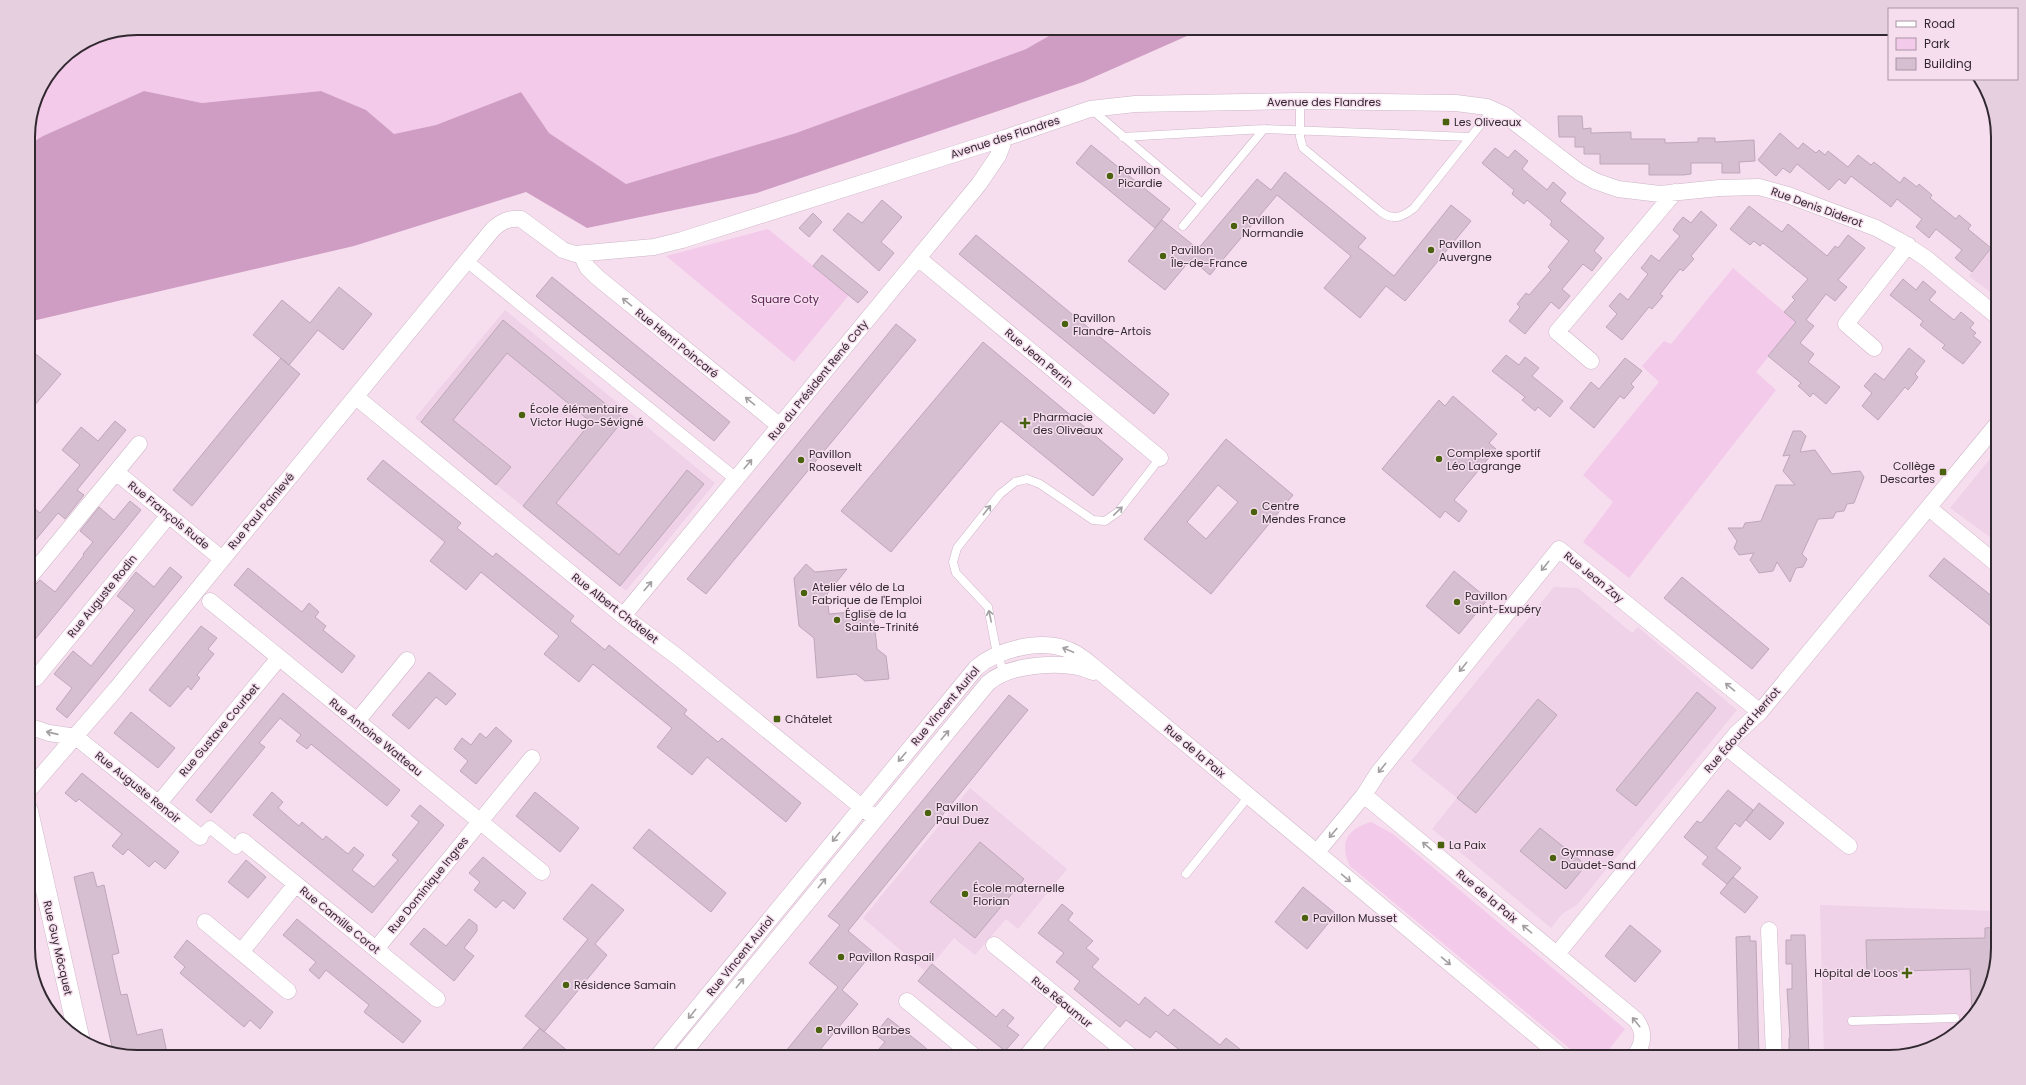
<svg xmlns="http://www.w3.org/2000/svg" width="2026" height="1085" viewBox="0 0 2026 1085" font-family="Poppins,sans-serif">
<style>
.built{fill:#efd1e8}
.green{fill:#f3cae9}
.forest{fill:#cf9dc3}
.building{fill:#d6bfd0;stroke:#bda7b8;fill-rule:evenodd}
.lines{fill:none;stroke-linecap:round;stroke-linejoin:round}
.service-casing{stroke:#cdb6c7;stroke-width:9}
.pedestrian-casing{stroke:#cdb6c7;stroke-width:13}
.minor-casing{stroke:#cdb6c7;stroke-width:17}
.tertiary-casing{stroke:#cdb6c7;stroke-width:21}
.service{stroke:#fff;stroke-width:8}
.pedestrian{stroke:#fff;stroke-width:12}
.minor{stroke:#fff;stroke-width:16}
.tertiary{stroke:#fff;stroke-width:20}
.oneway{stroke:#a39fa2}
.poi-dot{fill:#4a610e;stroke:#f6deef;stroke-width:1.5}
.labels{text-anchor:middle;dominant-baseline:central;stroke-width:3;stroke-linejoin:round;paint-order:stroke}
.street-label{font-size:11px;fill:#322930;stroke:#f6deef}
.poi-label{font-size:11px;fill:#322930;stroke:#f6deef;text-anchor:start}
.park-label{font-size:11px;fill:#5b2051;stroke:#f6deef}
.rim{fill:none;stroke:#322930;stroke-width:2}
</style>
<rect width="100%" height="100%" fill="#f6deef"/>
<path class="built" d="M1998,240V298L1969,276Z
M505,310L715,483L626,591L415,418Z
M1998,449V543L1950,508Z
M1554,587L1578,588L1632,633L1638,627L1737,710L1577,905L1562,914L1551,928L1432,829L1457,798L1411,761Z
M970,788L1067,869L1018,929L1006,919L975,955L954,938L926,972L863,918Z
M1820,905L1998,911V948L1987,997L1944,1042L1890,1057H1824Z"/>
<path class="green" d="M137,28H1063L1026,49L796,133L626,184L549,133L521,92L436,125L394,134L366,110L321,91L202,103L144,91L43,136L28,145C28,98 51,57 95,37C106,31 124,31 137,28Z
M768,229L849,295L794,362L666,256Z
M1733,268L1809,333L1803,337L1792,328L1756,372L1776,390L1629,578L1583,542L1613,502L1583,475L1659,382L1642,366L1664,341L1671,344Z
M1371,822L1393,834L1625,1029L1603,1057H1580L1350,866C1339,844 1346,829 1371,822Z"/>
<path class="forest" d="M1063,28H1205L1083,82L757,193L587,228L526,192L354,246L28,322V145L43,136L144,91L202,103L321,91L366,110L394,134L436,125L521,92L549,133L626,184L796,133L1026,49Z"/>
<path class="building" d="M1558,116H1582L1583,129L1591,128V133L1631,132V139H1665V143L1698,142V138H1715V142L1754,140L1755,161L1739,162L1740,173H1722V163H1691V174L1683,175H1649V164H1600V154H1584V147H1575V137H1559Z
M1780,133L1798,149L1803,143L1816,153L1819,150L1825,155L1828,151L1848,167L1858,155L1871,165L1874,162L1900,183L1904,177L1917,187L1919,184L1932,195L1930,198L1956,219L1959,215L1971,225L1968,229L1991,248L1972,272L1955,258L1962,250L1936,229L1929,238L1916,227L1922,219L1897,199L1891,207L1851,176L1845,184L1839,179L1829,190L1797,164L1790,173L1783,168L1776,176L1758,160Z
M1091,145L1170,209L1155,228L1076,163Z
M1495,148L1508,158L1515,150L1528,161L1522,169L1547,190L1553,182L1566,193L1560,201L1604,238L1594,251L1602,258L1592,271L1583,264L1562,289L1570,296L1559,309L1551,302L1525,334L1509,321L1520,307L1517,304L1526,293L1529,295L1551,270L1548,267L1569,241L1550,225L1552,221L1527,200L1524,204L1512,194L1514,190L1482,163Z
M1285,172L1366,238L1358,247L1394,276L1451,205L1471,221L1405,301L1386,286L1360,318L1324,288L1351,256L1277,195L1210,275L1191,259L1165,290L1128,261L1162,220L1198,249L1257,179L1271,190Z
M882,200L902,217L881,242L894,253L879,271L833,230L848,213L862,223Z
M1749,206L1782,232L1788,224L1827,256L1835,246L1838,248L1848,235L1865,248L1838,280L1847,287L1835,301L1826,294L1806,320L1814,326L1800,343L1814,354L1808,362L1840,387L1826,404L1813,393L1810,397L1804,391L1798,386L1801,383L1768,356L1796,322L1784,312L1795,300L1792,297L1808,279L1763,243L1760,246L1754,241L1750,245L1730,229Z
M1701,211L1717,225L1691,256L1694,259L1683,271L1680,269L1660,294L1663,296L1652,309L1649,307L1622,340L1606,327L1617,314L1609,306L1620,293L1628,300L1648,274L1641,268L1646,262L1651,255L1659,261L1680,236L1673,230L1677,224L1683,217L1691,223Z
M813,213L822,222L809,237L799,228Z
M976,235L1169,394L1154,414L959,254Z
M822,255L868,292L858,303L813,266Z
M552,277L730,422L714,441L536,296Z
M1903,279L1916,290L1923,281L1936,292L1929,300L1954,320L1961,312L1974,323L1970,328L1976,333L1973,336L1981,342L1963,364L1942,348L1945,345L1920,325L1923,321L1890,295Z
M339,287L372,314L343,350L318,330L289,365L253,335L282,300L310,323Z
M503,320L624,419L556,503L619,555L687,470L704,484L620,586L523,506L591,422L507,353L453,420L511,467L496,485L421,422Z
M896,324L916,340L706,594L687,579Z
M983,342L1123,459L1093,496L1001,421L891,552L841,511Z
M28,348L61,374L28,413Z
M1909,348L1925,361L1915,374L1918,377L1913,384L1908,390L1905,387L1878,420L1862,406L1872,393L1864,386L1875,373L1884,380Z
M1506,355L1519,365L1525,357L1539,368L1532,376L1563,401L1550,417L1538,407L1535,411L1522,400L1525,397L1492,371Z
M281,358L300,374L192,506L173,490Z
M1625,358L1642,371L1631,384L1634,387L1624,399L1620,396L1594,428L1570,408L1591,382L1599,389Z
M1453,396L1497,434L1489,443L1496,449L1454,500L1467,511L1459,522L1445,511L1440,518L1382,469L1439,400L1445,406Z
M115,421L126,430L77,490L84,495L65,519L58,513L28,549V503L40,513L80,465L62,450L81,427L98,441Z
M1793,431H1801L1806,436L1800,452L1815,450L1832,474L1860,471L1864,477L1854,503L1847,504L1844,511L1836,512L1833,518L1818,519L1802,554L1807,559L1803,567L1796,568L1790,582L1777,562L1773,571L1759,573L1750,560L1754,553L1739,555L1734,548L1737,541L1728,528H1743L1745,523L1761,521L1776,485H1795L1783,471L1790,455L1783,456Z
M1226,439L1293,495L1211,594L1144,539ZM1218,485L1238,502L1206,539L1187,522Z
M383,460L461,523L457,528L493,557L496,553L574,616L570,621L605,650L609,645L687,710L684,714L718,742L722,738L801,803L786,822L707,757L692,775L657,747L672,728L593,664L579,682L544,654L559,636L481,572L466,590L430,561L445,542L367,479Z
M130,501L141,510L28,648V622L34,615L28,609V588L35,585L40,580L55,592L84,555L83,554L93,542L80,531L99,507L114,520Z
M1944,558L1998,601V632L1929,576Z
M806,564L815,572L847,569L827,594L829,614L873,610L877,649L886,656L889,679L865,681L856,674L817,678L814,638L799,626L794,578Z
M170,567L182,577L67,718L56,709L72,688L54,674L73,651L91,666L135,610L117,596L136,572L154,587Z
M248,568L302,612L309,603L319,612L315,617L326,626L323,630L355,656L342,673L234,585Z
M1454,571L1488,599L1459,634L1426,606Z
M1682,577L1769,649L1752,669L1664,598Z
M201,626L217,638L208,649L214,654L197,675L200,678L191,690L188,686L170,707L149,690Z
M429,672L456,694L446,705L436,697L409,729L392,715Z
M1697,692L1716,708L1636,806L1616,790Z
M283,693L400,790L387,806L311,744L307,749L296,741L301,735L280,718L259,743L265,747L211,813L196,800Z
M1009,695L1028,710L848,931L873,952L842,990L858,1004L814,1057H781L838,987L809,963L840,925L828,916Z
M1538,699L1557,715L1476,813L1457,798Z
M131,712L175,748L158,768L114,733Z
M496,727L512,741L476,784L460,771L468,761L454,749L462,738L471,745L480,733L486,738Z
M82,773L179,852L165,869L155,861L149,867L128,849L123,855L112,846L122,834L79,799L76,802L65,793Z
M1728,790L1753,810L1740,827L1735,823L1716,848L1741,868L1727,884L1702,864L1708,857L1684,837L1697,821L1701,823Z
M272,792L283,802L278,808L299,826L302,822L323,840L326,836L348,854L354,847L364,855L352,870L374,887L398,860L392,855L419,822L411,816L420,805L444,825L372,913L253,815Z
M535,792L579,828L560,852L516,816Z
M1759,803L1784,823L1770,840L1746,820Z
M1540,828L1586,865L1566,889L1520,851Z
M649,829L726,893L711,912L633,848Z
M980,842L1024,879L975,938L930,902Z
M483,857L526,893L514,909L503,900L496,908L474,890L480,882L469,873Z
M246,860L266,877L248,898L228,882Z
M93,872L97,887L104,885L119,953L112,955L118,982L121,995L127,994L137,1035L162,1029L167,1053L132,1054V1056L113,1051L74,877Z
M1733,877L1758,897L1745,913L1720,893Z
M592,884L624,910L595,944L607,955L544,1032L525,1016L588,939L563,919Z
M1303,887L1336,914L1307,949L1275,922Z
M1062,904L1073,913L1068,920L1093,941L1086,948L1099,959L1092,967L1104,977L1139,1005L1145,997L1168,1016L1174,1009L1220,1045L1226,1038L1250,1057H1188L1156,1031L1150,1038L1126,1020L1120,1027L1074,989L1080,981L1056,962L1064,953L1038,933Z
M297,919L421,1021L403,1043L364,1012L369,1005L326,970L319,979L309,970L316,962L283,935Z
M469,919L477,925V931L464,948L474,956L454,981L410,944L424,928L446,946Z
M1630,925L1661,951L1635,982L1605,956Z
M1998,927V948L1987,997L1972,1013L1970,969L1867,972L1866,940L1985,938V928Z
M1791,935H1805L1809,1057H1789V1038H1790L1787,989H1792V964H1786V940H1791Z
M1750,936V941H1756L1759,1057H1739L1736,937Z
M187,940L273,1012L260,1029L250,1020L244,1027L180,973L185,967L174,957Z
M932,964L996,1017L1003,1009L1014,1018L1007,1026L1019,1035L1005,1051L918,981Z
M888,1018L921,1044L936,1057H872L885,1042L875,1034Z
M540,1028L575,1057H516Z"/>
<g class="lines">
<g class="service-casing">
<path id="service" d="M1300,101V137L1303,148L1381,212C1393,221 1403,217 1414,208L1493,109
M1091,109L1202,203
M1123,137L1264,129L1470,137
M1183,226L1264,129
M1004,673L997,654L988,607L956,573L953,562L957,548L1000,494L1015,482L1027,479L1040,484L1093,520L1105,521L1118,512L1160,458
M1186,874L1249,796
M1852,1021L1955,1018"/>
</g>
<g class="pedestrian-casing">
<path id="pedestrian" d="M467,261L736,479
M200,837L210,827L236,848L243,841"/>
</g>
<g class="minor-casing">
<path id="minor" d="M581,254L587,267L597,277L780,426
M918,258L1160,458
M1874,348L1846,324L1908,245
M1591,361L1557,332L1675,192
M356,397L623,616L679,658L875,818
M116,472L222,559
M1929,508L1998,565
M28,579L139,444
M210,601L542,872
M623,616L979,184L998,156L1005,138
M36,678L169,515
M357,721L407,660
M28,726L49,733L76,737
M76,737L200,837
M1726,747L1849,846
M28,791L116,689L493,229C502,221 509,218 521,219L563,250L575,254L654,247L682,240L1005,138L1090,109L1135,104L1300,101L1456,103L1487,107L1505,115L1579,172L1595,181L1618,189L1660,194L1719,188L1759,187L1788,195L1876,228L1900,241L1927,259L1998,317
M1364,795L1378,773L1559,549L1760,712
M159,803L279,658
M243,841L437,999
M1317,852L1364,795L1636,1020C1646,1033 1643,1045 1634,1057
M205,922L288,991
M1769,930L1774,1057
M994,945L1132,1057
M376,949L532,758
M241,952L296,884
M1557,954L1736,734L1760,712L1998,423
M907,1001L975,1057
M657,1057L976,668C996,650 1037,640 1063,648C1075,651 1085,659 1094,667L1562,1057
M680,1057L988,683C1011,663 1067,660 1093,672
M1026,1057L1068,1006"/>
</g>
<g class="tertiary-casing">
<path id="tertiary" d="M28,811L79,1037"/>
</g>
<use href="#service" class="service"/>
<use href="#pedestrian" class="pedestrian"/>
<use href="#minor" class="minor"/>
<use href="#tertiary" class="tertiary"/>
</g>
<defs><path id="oneway-shaft" d="M-6 0H5M1.5-3L5.5 0L1.5 3" fill="none" stroke-width="1.6" stroke-linecap="round" stroke-linejoin="round"/></defs>
<g class="oneway">
<use href="#oneway-shaft" transform="translate(627 302) rotate(-141)"/>
<use href="#oneway-shaft" transform="translate(750 401) rotate(-141)"/>
<use href="#oneway-shaft" transform="translate(748 464) rotate(-50)"/>
<use href="#oneway-shaft" transform="translate(987 510) rotate(-52)"/>
<use href="#oneway-shaft" transform="translate(1118 511) rotate(-44)"/>
<use href="#oneway-shaft" transform="translate(1545 566) rotate(129)"/>
<use href="#oneway-shaft" transform="translate(648 586) rotate(-50)"/>
<use href="#oneway-shaft" transform="translate(990 616) rotate(-102)"/>
<use href="#oneway-shaft" transform="translate(1068 650) rotate(-157)"/>
<use href="#oneway-shaft" transform="translate(1463 667) rotate(129)"/>
<use href="#oneway-shaft" transform="translate(1730 687) rotate(-141)"/>
<use href="#oneway-shaft" transform="translate(52 733) rotate(-167)"/>
<use href="#oneway-shaft" transform="translate(945 735) rotate(-50)"/>
<use href="#oneway-shaft" transform="translate(902 757) rotate(130)"/>
<use href="#oneway-shaft" transform="translate(1382 768) rotate(129)"/>
<use href="#oneway-shaft" transform="translate(1333 833) rotate(130)"/>
<use href="#oneway-shaft" transform="translate(836 837) rotate(129)"/>
<use href="#oneway-shaft" transform="translate(1427 846) rotate(-140)"/>
<use href="#oneway-shaft" transform="translate(1346 878) rotate(40)"/>
<use href="#oneway-shaft" transform="translate(822 883) rotate(-51)"/>
<use href="#oneway-shaft" transform="translate(1527 929) rotate(-140)"/>
<use href="#oneway-shaft" transform="translate(1446 961) rotate(40)"/>
<use href="#oneway-shaft" transform="translate(740 983) rotate(-51)"/>
<use href="#oneway-shaft" transform="translate(692 1014) rotate(129)"/>
<use href="#oneway-shaft" transform="translate(1636 1022) rotate(-129)"/>
</g>
<g class="poi-dot">
<rect x="1442" y="118" width="8" height="8" rx="2"/>
<circle cx="1110" cy="176" r="4"/>
<circle cx="1234" cy="226" r="4"/>
<circle cx="1431" cy="250" r="4"/>
<circle cx="1163" cy="256" r="4"/>
<circle cx="1065" cy="324" r="4"/>
<circle cx="522" cy="415" r="4"/>
<path d="M1023 417h4v4h4v4h-4v4h-4v-4h-4v-4h4z"/>
<circle cx="1439" cy="459" r="4"/>
<circle cx="801" cy="460" r="4"/>
<rect x="1939" y="468" width="8" height="8" rx="2"/>
<circle cx="1254" cy="512" r="4"/>
<circle cx="804" cy="593" r="4"/>
<circle cx="1457" cy="602" r="4"/>
<circle cx="837" cy="620" r="4"/>
<rect x="773" y="715" width="8" height="8" rx="2"/>
<circle cx="928" cy="813" r="4"/>
<rect x="1437" y="841" width="8" height="8" rx="2"/>
<circle cx="1553" cy="858" r="4"/>
<circle cx="965" cy="894" r="4"/>
<circle cx="1305" cy="918" r="4"/>
<circle cx="841" cy="957" r="4"/>
<path d="M1905 967h4v4h4v4h-4v4h-4v-4h-4v-4h4z"/>
<circle cx="566" cy="985" r="4"/>
<circle cx="819" cy="1030" r="4"/>
</g>
<g class="labels">
<g class="street-label">
<text x="1324" y="102">Avenue des Flandres</text>
<text transform="translate(1005 137) rotate(-18)">Avenue des Flandres</text>
<text transform="translate(1817 207) rotate(20)">Rue Denis Diderot</text>
<text transform="translate(677 343) rotate(39)">Rue Henri Poincaré</text>
<text transform="translate(1039 358) rotate(40)">Rue Jean Perrin</text>
<text transform="translate(818 380) rotate(-51)">Rue du Président René Coty</text>
<text transform="translate(261 511) rotate(-50)">Rue Paul Painlevé</text>
<text transform="translate(169 515) rotate(39)">Rue François Rude</text>
<text transform="translate(1594 577) rotate(39)">Rue Jean Zay</text>
<text transform="translate(102 596) rotate(-51)">Rue Auguste Rodin</text>
<text transform="translate(615 608) rotate(38)">Rue Albert Châtelet</text>
<text transform="translate(945 706) rotate(-50)">Rue Vincent Auriol</text>
<text transform="translate(219 730) rotate(-50)">Rue Gustave Courbet</text>
<text transform="translate(1742 730) rotate(-49)">Rue Édouard Herriot</text>
<text transform="translate(376 737) rotate(39)">Rue Antoine Watteau</text>
<text transform="translate(1195 751) rotate(40)">Rue de la Paix</text>
<text transform="translate(138 787) rotate(39)">Rue Auguste Renoir</text>
<text transform="translate(428 885) rotate(-51)">Rue Dominique Ingres</text>
<text transform="translate(1487 896) rotate(40)">Rue de la Paix</text>
<text transform="translate(340 920) rotate(39)">Rue Camille Corot</text>
<text transform="translate(58 948) rotate(77)">Rue Guy Môcquet</text>
<text transform="translate(740 956) rotate(-51)">Rue Vincent Auriol</text>
<text transform="translate(1062 1002) rotate(39)">Rue Réaumur</text>
</g>
<g class="poi-label">
<text x="1454" y="122">Les Oliveaux</text>
<text x="1118" y="170">Pavillon<tspan x="1118" dy="13">Picardie</tspan></text>
<text x="1242" y="220">Pavillon<tspan x="1242" dy="13">Normandie</tspan></text>
<text x="1439" y="244">Pavillon<tspan x="1439" dy="13">Auvergne</tspan></text>
<text x="1171" y="250">Pavillon<tspan x="1171" dy="13">Île-de-France</tspan></text>
<text x="1073" y="318">Pavillon<tspan x="1073" dy="13">Flandre-Artois</tspan></text>
<text x="530" y="409">École élémentaire<tspan x="530" dy="13">Victor Hugo-Sévigné</tspan></text>
<text x="1033" y="417">Pharmacie<tspan x="1033" dy="13">des Oliveaux</tspan></text>
<text x="1447" y="453">Complexe sportif<tspan x="1447" dy="13">Léo Lagrange</tspan></text>
<text x="809" y="454">Pavillon<tspan x="809" dy="13">Roosevelt</tspan></text>
<text x="1935" y="466" text-anchor="end">Collège<tspan x="1935" dy="13">Descartes</tspan></text>
<text x="1262" y="506">Centre<tspan x="1262" dy="13">Mendes France</tspan></text>
<text x="812" y="587">Atelier vélo de La<tspan x="812" dy="13">Fabrique de l'Emploi</tspan></text>
<text x="1465" y="596">Pavillon<tspan x="1465" dy="13">Saint-Exupéry</tspan></text>
<text x="845" y="614">Église de la<tspan x="845" dy="13">Sainte-Trinité</tspan></text>
<text x="785" y="719">Châtelet</text>
<text x="936" y="807">Pavillon<tspan x="936" dy="13">Paul Duez</tspan></text>
<text x="1449" y="845">La Paix</text>
<text x="1561" y="852">Gymnase<tspan x="1561" dy="13">Daudet-Sand</tspan></text>
<text x="973" y="888">École maternelle<tspan x="973" dy="13">Florian</tspan></text>
<text x="1313" y="918">Pavillon Musset</text>
<text x="849" y="957">Pavillon Raspail</text>
<text x="1898" y="973" text-anchor="end">Hôpital de Loos</text>
<text x="574" y="985">Résidence Samain</text>
<text x="827" y="1030">Pavillon Barbes</text>
</g>
<g class="park-label">
<text x="785" y="299">Square Coty</text>
</g>
</g>
<path d="M0 0H2026V1085H0ZM137 35H1889A102 102 0 0 1 1991 137V948A102 102 0 0 1 1889 1050H137A102 102 0 0 1 35 948V137A102 102 0 0 1 137 35Z" fill="#e6d0e0" fill-rule="evenodd"/>
<path class="rim" d="M137 35H1889A102 102 0 0 1 1991 137V948A102 102 0 0 1 1889 1050H137A102 102 0 0 1 35 948V137A102 102 0 0 1 137 35Z"/>
<rect x="1888" y="8" width="130" height="72" fill="#f6deef" stroke="#a896a3"/>
<rect x="1896" y="21" width="20" height="6" fill="#ffffff" stroke="#a896a3"/>
<text x="1924" y="28" font-size="12" fill="#322930">Road</text>
<rect x="1896" y="38" width="20" height="12" fill="#f3cae9" stroke="#a896a3"/>
<text x="1924" y="48" font-size="12" fill="#322930">Park</text>
<rect x="1896" y="58" width="20" height="12" fill="#d6bfd0" stroke="#a896a3"/>
<text x="1924" y="68" font-size="12" fill="#322930">Building</text>
</svg>
